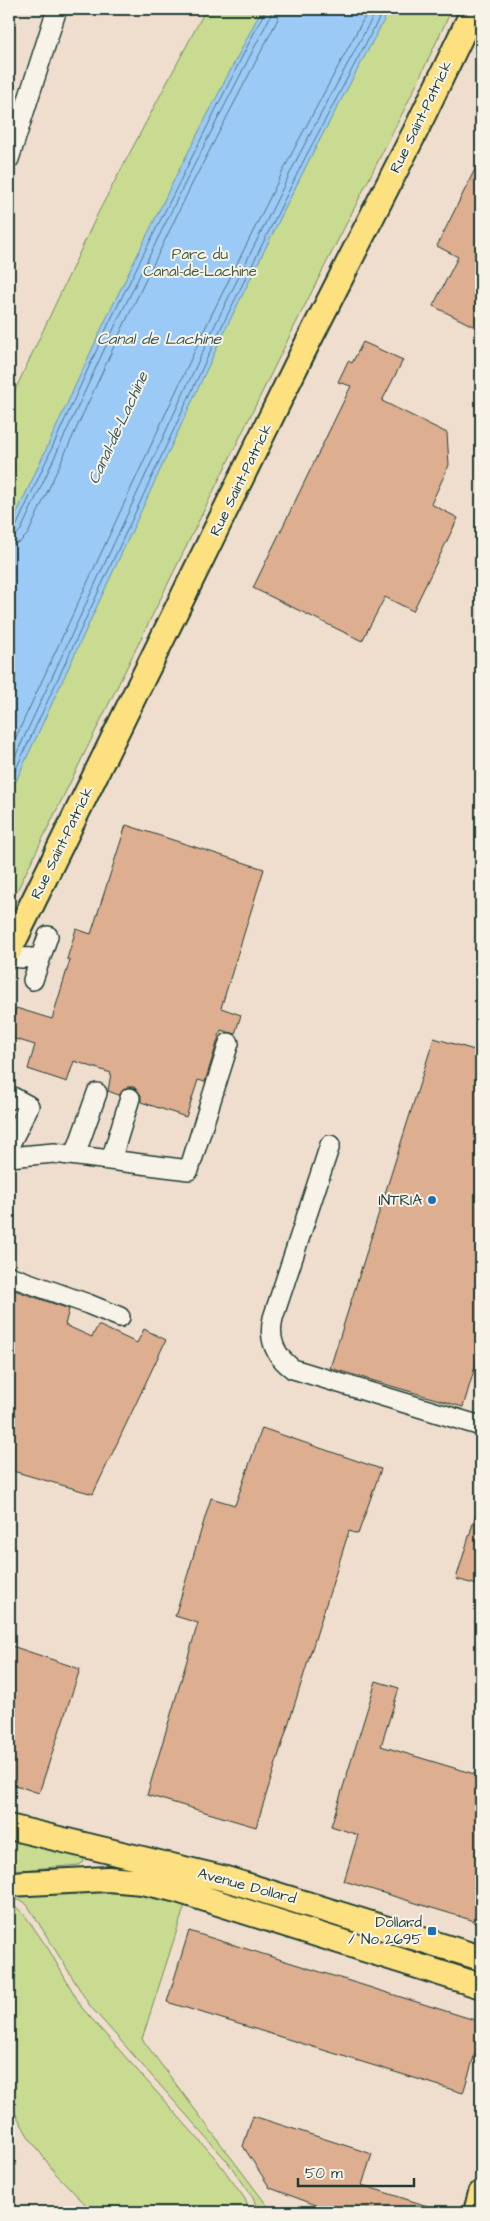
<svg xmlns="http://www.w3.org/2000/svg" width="490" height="2221" viewBox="0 0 490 2221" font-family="'Architects Daughter',sans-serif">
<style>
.green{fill:#c8db90;stroke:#748c62}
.water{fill:#9bcaf7;stroke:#6992a9}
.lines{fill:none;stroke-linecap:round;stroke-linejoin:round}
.shore{stroke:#517582;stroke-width:1}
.building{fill:#ddae8f;stroke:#1f3d34}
.minor-casing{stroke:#1f3d34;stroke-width:22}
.major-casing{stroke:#1f3d34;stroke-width:28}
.minor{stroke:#f7f3e8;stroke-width:19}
.major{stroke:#fde080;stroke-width:24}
.poi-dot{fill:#1f6fb2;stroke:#f7f3e8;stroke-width:2}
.labels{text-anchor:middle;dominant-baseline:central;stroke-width:4;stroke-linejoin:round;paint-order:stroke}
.street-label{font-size:15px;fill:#1f3d34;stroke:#f7f3e8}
.park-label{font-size:15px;fill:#415d46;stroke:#f7f3e8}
.poi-label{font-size:15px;fill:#1f3d34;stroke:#f7f3e8;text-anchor:end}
.water-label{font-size:16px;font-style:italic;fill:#38595b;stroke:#f7f3e8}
</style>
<rect width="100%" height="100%" fill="#efdecd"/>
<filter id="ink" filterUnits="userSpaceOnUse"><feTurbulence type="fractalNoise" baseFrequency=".02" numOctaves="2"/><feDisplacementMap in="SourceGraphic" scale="10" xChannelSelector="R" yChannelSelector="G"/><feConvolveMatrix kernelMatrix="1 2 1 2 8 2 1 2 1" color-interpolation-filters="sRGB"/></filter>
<g filter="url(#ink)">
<path class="green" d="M206,9H452L408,102L302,311L9,907V403L99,211Z
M9,1836L83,1856L84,1862L79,1865L9,1871Z
M120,1890L186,1902L142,2039L272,2212H258L253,2197L227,2161L90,2006L28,1906L23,1901L9,1899V1896Z
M9,1907L17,1908L24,1914L49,1950L82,2008L217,2160L245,2199L250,2212H93L55,2173L28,2136L9,2102Z"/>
<path class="water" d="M262,9H390L310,158L226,328L9,796V530L105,321L176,176Z"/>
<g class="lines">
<path class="shore" d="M9,531L16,527L109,323L266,9
M9,537L16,535L21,530L115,326L186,181L271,15L272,9
M9,545L20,542L28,534L122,329L192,184L278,19L280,9
M9,752L209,320L294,149L369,9
M9,770L216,323L300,153L377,9
M9,784L222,326L306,156L384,9"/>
</g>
<path class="building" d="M481,157V330L433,306L458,257L437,246Z
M363,342L403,360L382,401L447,433L449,465L431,504L458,518L413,611L385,597L362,641L253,588L351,386L338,382L348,361L352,363Z
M126,825L264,869L221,1008L241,1015L235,1034L221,1030L205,1082L198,1080L186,1117L141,1102V1095L134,1087H127L119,1095L108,1091L111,1073L74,1061L67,1082L28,1069L35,1045L9,1037L16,1008L52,1019L70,960L67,959L76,929L91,934Z
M434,1038L481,1052V1347L463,1407L330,1368Z
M11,1289L69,1309L65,1325L92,1337L98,1325L137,1343L144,1329L166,1340L93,1494L9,1470V1298Z
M262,1428L381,1469L358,1534L349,1531L256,1827L147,1795L198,1623L175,1616L211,1498L235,1505Z
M478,1507H481V1586L456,1579Z
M9,1645L80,1669L39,1793L9,1783Z
M376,1681L399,1688L381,1746L481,1776V1923L344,1881L358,1835L331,1826Z
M189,1931L481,2022V2034L463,2093L167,2002Z
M253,2116L372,2154L362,2185L440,2210V2212H335L270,2188L243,2146Z"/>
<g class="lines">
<g class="minor-casing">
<path id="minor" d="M9,159L57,9
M9,956C19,960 29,956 40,959
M33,980L48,936
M9,1095L29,1106L9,1146
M330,1145L273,1318C268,1340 275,1356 293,1369L481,1426
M75,1155L97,1093
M9,1157L54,1153L189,1170L229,1043
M111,1160L130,1098
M9,1276L88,1304L120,1317"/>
</g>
<g class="major-casing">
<path id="major" d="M9,951L302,354L415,132L474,9
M9,1827L226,1879L481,1958
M9,1884L108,1879L142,1882L174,1889L481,1986
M476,2212L481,2193"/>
</g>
<use href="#minor" class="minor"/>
<use href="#major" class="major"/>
</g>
</g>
<g class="poi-dot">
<circle cx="432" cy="1200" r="5"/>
<rect x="427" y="1926" width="10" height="10" rx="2.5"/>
</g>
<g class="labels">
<g class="street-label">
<text transform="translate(421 117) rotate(-64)">Rue Saint-Patrick</text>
<text transform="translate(241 480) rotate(-64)">Rue Saint-Patrick</text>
<text transform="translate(62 843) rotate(-64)">Rue Saint-Patrick</text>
<text transform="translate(247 1886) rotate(15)">Avenue Dollard</text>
</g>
<g class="park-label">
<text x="200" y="254">Parc du<tspan x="200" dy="17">Canal-de-Lachine</tspan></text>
</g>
<g class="poi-label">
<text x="422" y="1200">INTRIA</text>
<text x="422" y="1922">Dollard<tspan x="422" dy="17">/ No 2695</tspan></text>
</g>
<g class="water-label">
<text x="159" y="339">Canal de Lachine</text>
<text transform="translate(118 428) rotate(-65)">Canal-de-Lachine</text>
</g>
</g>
<rect width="490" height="2221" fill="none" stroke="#f7f3e8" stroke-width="30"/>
<rect x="15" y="15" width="460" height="2191" fill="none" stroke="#1f3d34" stroke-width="2" filter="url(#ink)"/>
<path d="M298 2178v8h116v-8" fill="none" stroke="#1f3d34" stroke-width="2.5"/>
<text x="305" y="2178" font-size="15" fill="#1f3d34" stroke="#f7f3e8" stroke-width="4" paint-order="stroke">50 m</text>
</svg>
